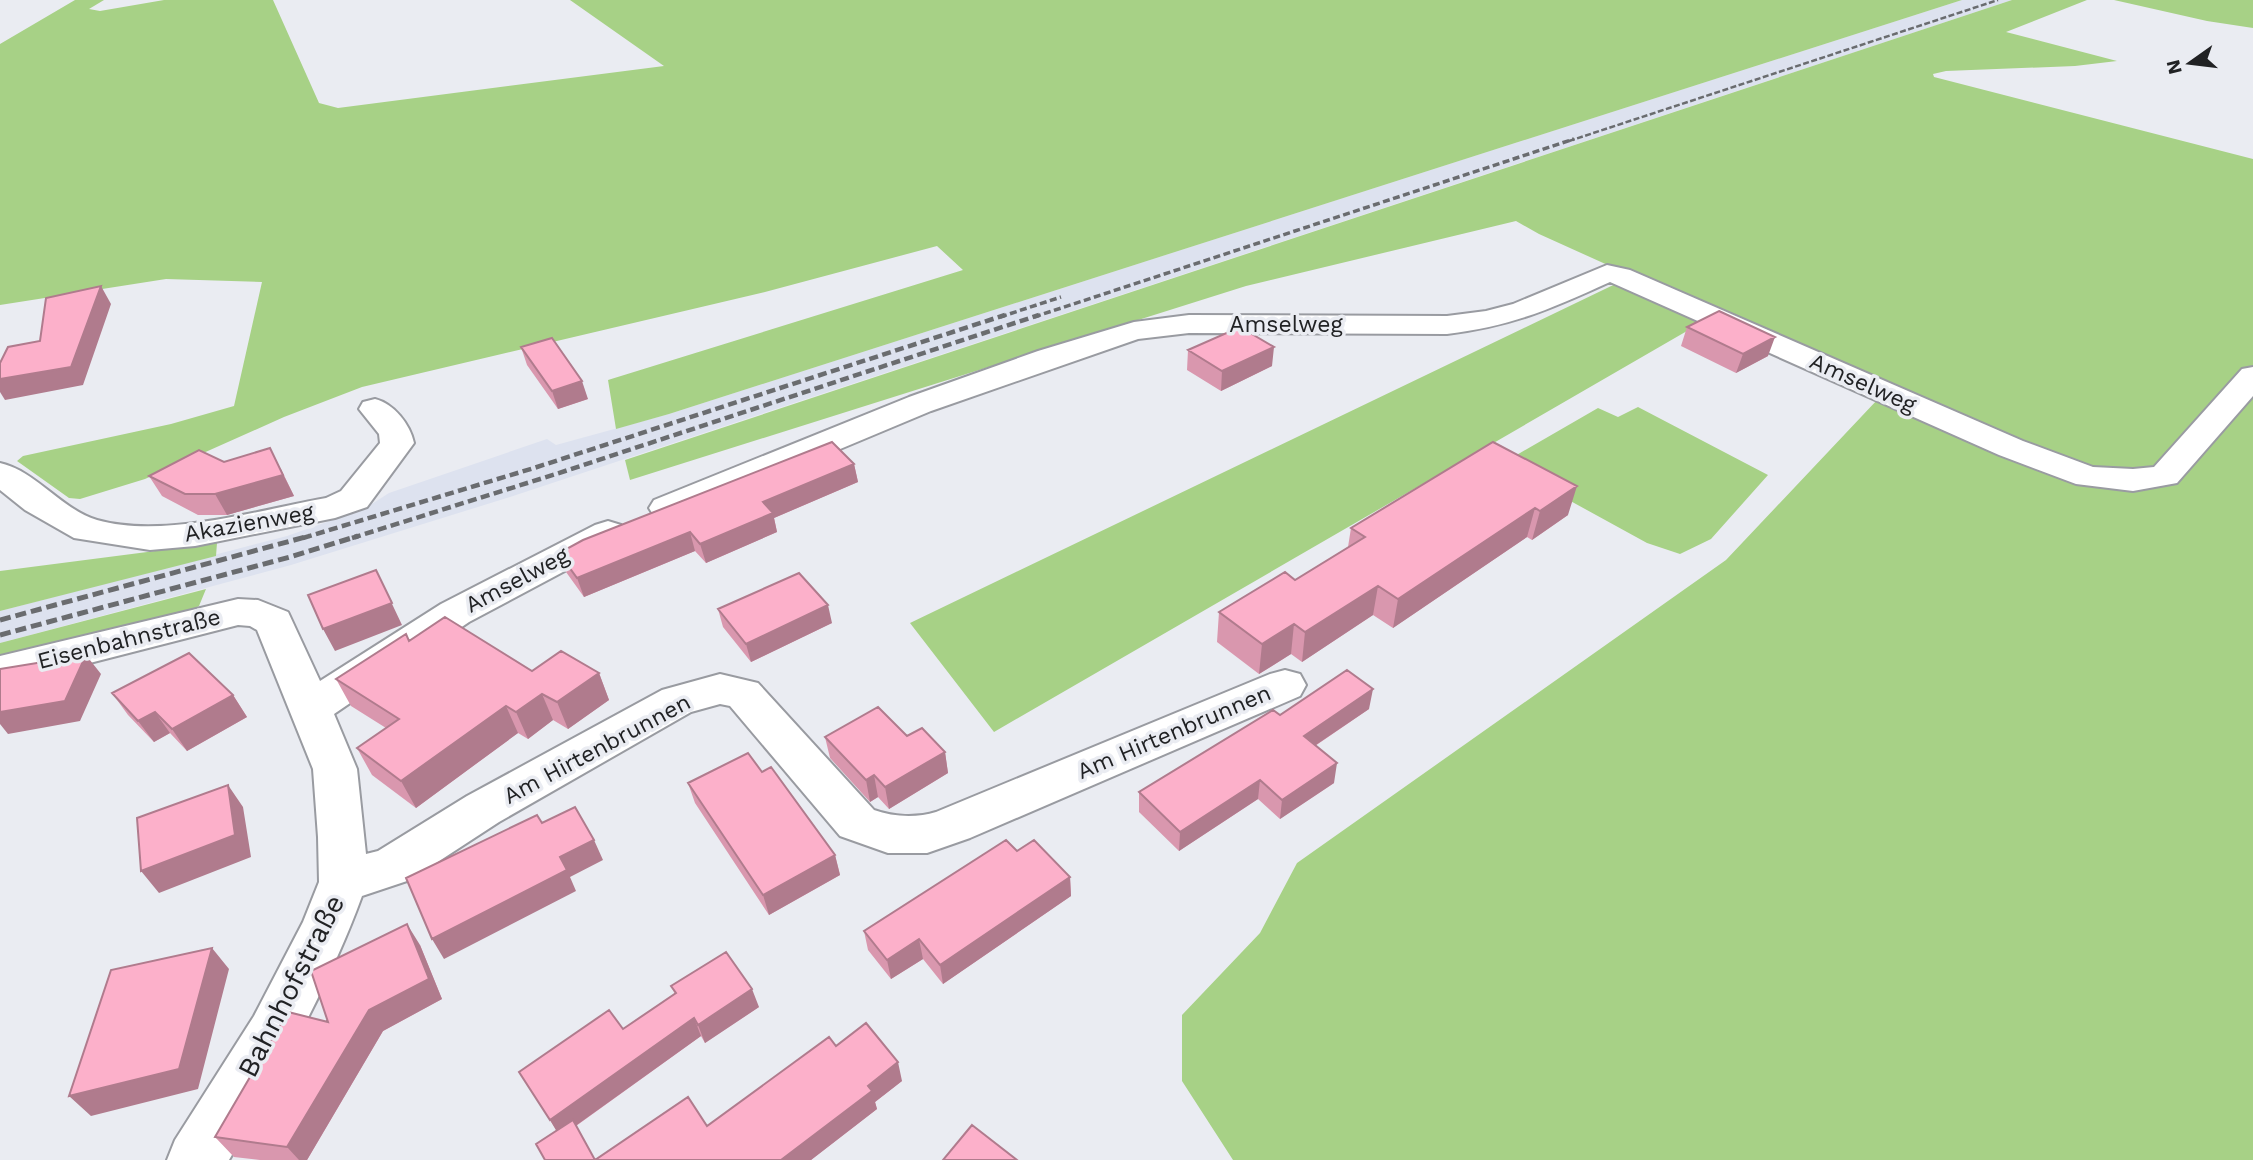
<svg xmlns="http://www.w3.org/2000/svg" width="2253" height="1160" viewBox="0 0 2253 1160" font-family="'Work Sans',sans-serif">
<style>
.built{fill:#dde2ef}
.green{fill:#a7d186}
.lines{fill:none;stroke-linecap:round;stroke-linejoin:round}
.minor-casing{stroke:#999ba1;stroke-width:4}
.minor{fill:#fff;fill-rule:evenodd}
.rail-far3{stroke:#6a6c6f;stroke-width:2.5;stroke-dasharray:6 2.5;stroke-linecap:butt}
.rail-far2{stroke:#6a6c6f;stroke-width:3.5;stroke-dasharray:7 3.5;stroke-linecap:butt}
.rail-far1{stroke:#6a6c6f;stroke-width:4.5;stroke-dasharray:9 4.5;stroke-linecap:butt}
.rail{stroke:#6a6c6f;stroke-width:5;stroke-dasharray:11 5;stroke-linecap:butt}
.wall{fill:#d997ae}
.shaded-wall{fill:#b07b8d}
.building{fill:#fcb0ca;stroke:#b07b8d;stroke-width:2}
.labels{text-anchor:middle;dominant-baseline:central;stroke-width:7;stroke-linejoin:round;paint-order:stroke}
.street-label{font-size:23px;fill:#212224;stroke:#eaecf2}
.near-street-label{font-size:28px;fill:#212224;stroke:#eaecf2}
</style>
<rect width="100%" height="100%" fill="#eaecf2"/>
<path class="built" d="M1962,0H2012L510,497L291,565L0,643V611L287,536L364,509L389,493L547,439L556,445L669,414Z"/>
<path class="green" d="M75,0H104L89,9L100,11L164,0H273L319,103L338,108L664,66L570,0H1962L669,414L616,429L608,380L963,270L937,246L765,292L362,387L284,417L145,479L80,499L69,498L17,461L23,456L171,424L234,406L262,282L166,279L0,305V44Z
M2012,0H2087L2006,32L2117,61L2075,66L1946,71L1933,74L1934,77L2253,159V1160H1233L1182,1081V1015L1260,933L1297,863L1726,560L1878,399L1706,320L994,732L910,623L1632,276L1539,234L1516,221L1246,286L630,480L625,460Z
M2114,0H2253V28L2207,21Z
M1638,407L1768,475L1711,539L1680,554L1647,543L1514,470L1508,460L1598,408L1618,417Z
M217,543L216,556L0,611V571Z
M206,589L199,606L173,621L0,660V643Z"/>
<g class="lines">
<g class="minor-casing">
<path id="minor" d="M1607,265L1630,270L2023,441L2093,467L2133,469L2154,467L2242,369L2253,367V396L2177,483L2133,491L2076,484L1999,455L1610,282C1551,309 1512,326 1447,334L1189,333L1138,339L931,411L680,516L667,519L654,516L649,508L654,500L909,397L1038,351L1134,322L1189,315L1447,316L1486,311L1513,304Z
M375,399C394,404 410,424 414,443L367,507L335,518L195,546L150,550L74,538L25,510L0,490V463C36,471 61,509 97,520C163,539 259,510 326,498L341,491L380,443L379,434L359,409L363,402Z
M608,521L621,525L626,533L621,541L469,622L334,714L357,769L366,854L378,851L467,796L662,690L720,674L758,683L874,810C893,817 917,818 936,812L1270,674L1285,670L1300,674L1306,685L1300,696L970,838L927,853H888L840,836L730,706L720,704L691,712L499,822L410,880L362,896C328,989 278,1075 229,1160H167L175,1140L254,1016L303,922L319,882L318,837L313,769L257,630L250,626L238,625L0,686V656L238,599L258,600L288,612L320,681L441,604L595,525Z"/>
</g>
<use href="#minor" class="minor"/>
<path class="rail-far3" d="M1569,141L1998,0"/>
<path class="rail-far2" d="M1000,317L1061,297
M1034,317L1574,139"/>
<path class="rail-far1" d="M303,538L534,468L1005,315
M352,538L556,474L1039,315"/>
<path class="rail" d="M0,620L309,536
M0,635L290,557L358,536"/>
</g>
<path class="wall" d="M1687,327L1768,356L1736,373L1681,346Z
M521,347L588,399L558,409L527,365Z
M1188,350L1272,366L1221,391L1187,370Z
M1493,442L1568,515L1532,540L1527,537L1393,628L1373,615L1302,662L1291,654L1259,674L1217,642L1219,612L1295,580L1348,547L1351,528Z
M224,462L281,469L294,496L227,515H198L162,496L149,476Z
M854,464L858,482L774,518L777,532L706,563L695,551L584,597L566,572L559,553Z
M718,609L832,623L751,662L723,627Z
M409,641L532,671L599,673L609,700L568,729L553,720L528,739L518,733L416,808L372,775L357,748L386,728L351,706L336,679Z
M112,693L233,695L247,717L187,751L170,733L154,742L128,715Z
M1369,709L1315,746L1334,783L1280,819L1258,799L1179,851L1139,812V792L1280,715Z
M907,736L945,752L948,773L889,809L878,797L870,802L830,758L825,737Z
M762,772L835,855L840,875L769,915L695,803L688,783Z
M1017,851L1070,877L1071,896L943,984L923,959L891,979L868,950L864,931Z
M420,945L442,999L383,1031L307,1160H260L234,1157L215,1137Z
M671,986L759,1007L705,1043L701,1036L576,1126L595,1160L707,1126L836,1046L902,1081L875,1102L877,1109L811,1160H545L557,1131L519,1072L623,1029L675,994Z"/>
<path class="shaded-wall" d="M101,286L111,304L83,385L5,400L0,392V379Z
M1775,337L1768,356L1736,373L1743,354Z
M1274,347L1272,366L1221,391L1222,371Z
M582,381L588,399L558,409L552,391Z
M270,448L294,496L227,515L215,494Z
M854,464L858,482L774,518L777,532L706,563L700,544L763,502Z
M1577,486L1568,515L1532,540L1540,511Z
M1535,508L1527,537L1393,628L1398,599Z
M690,532L695,551L584,597L577,578Z
M376,570L402,625L335,651L323,629Z
M1378,586L1373,615L1302,662L1305,632Z
M828,605L832,623L751,662L746,644Z
M1294,624L1291,654L1259,674L1262,644Z
M86,655L101,674L80,721L8,734L0,724V705Z
M599,673L609,700L568,729L557,702Z
M1373,689L1369,709L1301,755L1304,736Z
M542,694L553,720L528,739L516,712Z
M233,695L247,717L187,751L172,729Z
M506,706L518,733L416,808L401,781Z
M155,712L170,733L154,742L138,721Z
M945,752L948,773L889,809L885,787Z
M1337,763L1334,783L1280,819L1282,800Z
M874,775L878,797L870,802L866,780Z
M1260,780L1258,799L1179,851L1180,832Z
M228,785L243,807L251,857L159,893L141,871Z
M594,840L603,860L570,877L576,891L444,959L432,939L560,857Z
M835,855L840,875L769,915L763,895Z
M1070,877L1071,896L943,984L940,965Z
M407,924L420,945L442,999L383,1031L307,1160H299L287,1147Z
M919,939L923,959L891,979L887,960Z
M212,948L229,969L198,1089L91,1116L69,1096Z
M752,989L759,1007L705,1043L698,1025Z
M694,1018L701,1036L560,1137L550,1120Z
M898,1062L902,1081L875,1102L877,1109L811,1160H781L868,1086Z"/>
<path class="building" d="M101,286L71,367L0,379V363L8,347L40,341L46,298Z
M1719,311L1775,337L1743,354L1687,327Z
M1240,327L1274,347L1222,371L1188,350Z
M552,338L582,381L552,391L521,347Z
M832,442L854,464L763,502L773,513L700,544L690,532L577,578L559,553L583,540Z
M1493,442L1577,486L1540,511L1535,508L1398,599L1378,586L1305,632L1294,624L1262,644L1219,612L1285,572L1295,580L1365,537L1351,528Z
M270,448L283,475L215,494H185L149,476L199,450L224,462Z
M376,570L392,603L323,629L308,595Z
M799,573L828,605L746,644L718,609Z
M445,617L532,671L561,651L599,673L557,702L542,694L516,712L506,706L401,781L357,748L399,719L336,679L406,634L409,641Z
M189,653L233,695L172,729L155,712L138,721L112,693Z
M86,655L65,701L0,712V669Z
M1347,670L1373,689L1304,736L1337,763L1282,800L1260,780L1180,832L1139,792L1273,710L1280,715Z
M878,707L907,736L922,728L945,752L885,787L874,775L866,780L825,737Z
M748,753L762,772L771,767L835,855L763,895L688,783Z
M228,785L235,835L141,871L137,818Z
M575,807L594,840L560,857L567,870L432,939L406,878L537,815L542,823Z
M1006,840L1017,851L1034,840L1070,877L940,965L919,939L887,960L864,931Z
M407,924L429,979L369,1010L287,1147L215,1137L288,1012L328,1022L311,971Z
M212,948L179,1069L69,1096L111,970Z
M726,952L752,989L698,1025L694,1018L550,1120L519,1072L609,1010L623,1029L676,993L671,986Z
M866,1023L898,1062L868,1086L872,1091L781,1160H595L688,1097L707,1126L829,1037L836,1046Z
M573,1120L595,1160H545L536,1144Z
M972,1125L1017,1160H943Z"/>
<g class="labels">
<g class="street-label">
<text x="1286" y="324">Amselweg</text>
<text transform="translate(1863 383) rotate(24)">Amselweg</text>
<text transform="translate(249 523) rotate(-10)">Akazienweg</text>
<text transform="translate(517 580) rotate(-28)">Amselweg</text>
<text transform="translate(129 639) rotate(-14)">Eisenbahnstraße</text>
<text transform="translate(1174 732) rotate(-23)">Am Hirtenbrunnen</text>
<text transform="translate(597 749) rotate(-28)">Am Hirtenbrunnen</text>
</g>
<g class="near-street-label">
<text transform="translate(291 986) rotate(-63)">Bahnhofstraße</text>
</g>
</g>
<g transform="translate(2190 63) rotate(256)" stroke="#eaecf2" stroke-width="5" paint-order="stroke">
<path d="M0-5L12 26L0 18L-12 26Z" fill="#212224"/>
<text y="-10" font-size="19" font-weight="bold" text-anchor="middle" fill="#212224">N</text>
</g>
</svg>
